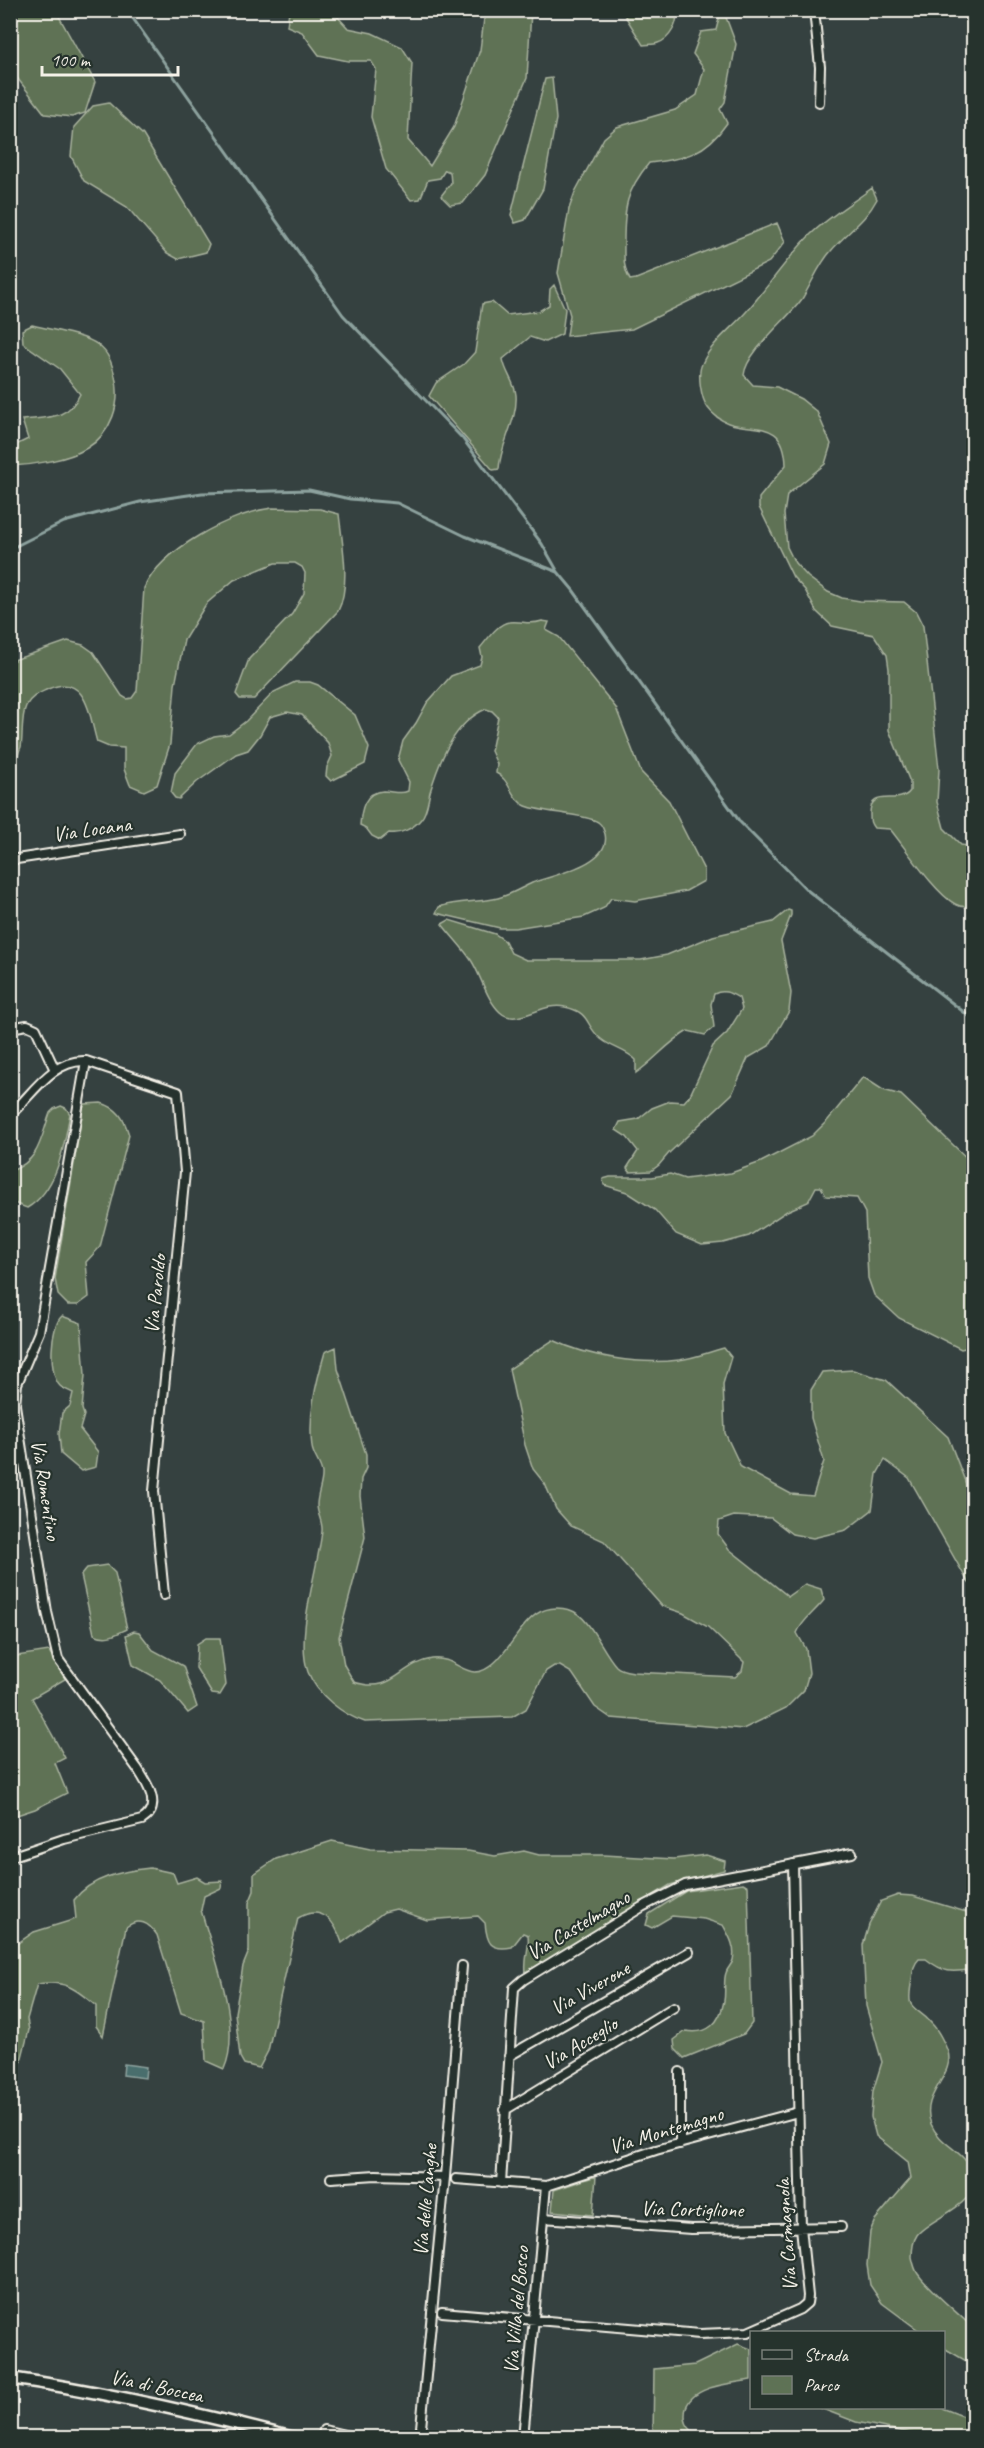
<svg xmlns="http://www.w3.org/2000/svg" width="984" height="2448" viewBox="0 0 984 2448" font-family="Caveat,sans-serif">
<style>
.green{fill:#5e7255;stroke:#a9b29e;stroke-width:1.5}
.water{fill:#496e6d;stroke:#8da29e;stroke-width:1.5}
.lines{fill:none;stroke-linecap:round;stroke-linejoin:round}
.stream{stroke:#8da29e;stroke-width:3}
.street-casing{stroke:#f4f1e8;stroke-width:12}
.secondary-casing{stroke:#f4f1e8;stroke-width:15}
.street{stroke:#26332d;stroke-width:8}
.secondary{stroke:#26332d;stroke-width:10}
.labels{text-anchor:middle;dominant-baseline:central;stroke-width:4.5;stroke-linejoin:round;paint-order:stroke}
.street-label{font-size:21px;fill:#f4f1e8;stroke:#26332d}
</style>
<rect width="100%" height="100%" fill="#354140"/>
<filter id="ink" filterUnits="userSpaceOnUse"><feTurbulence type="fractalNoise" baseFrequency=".0167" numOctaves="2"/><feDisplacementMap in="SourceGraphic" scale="12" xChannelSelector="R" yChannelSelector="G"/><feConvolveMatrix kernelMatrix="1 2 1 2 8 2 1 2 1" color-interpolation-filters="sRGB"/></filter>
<g filter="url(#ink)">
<path class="green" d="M11,10L56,11L95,82L85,113L72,117L45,114L11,70Z
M289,11H337L336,15L348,28L372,33L402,47L412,63L408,140L430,166L454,127L480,50L485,11H531L527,78L485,175L463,203L450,205L441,196L451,183L450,172L445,170L440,178L428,180L420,199L411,200L386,169L371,117L376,69L371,61H348L319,55L302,32L287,26Z
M622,11H676C679,23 670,39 658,43C654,45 647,44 643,45Z
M721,11L724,12L736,44L725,102L720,109L727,123C705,155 685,158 649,163C626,191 624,207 624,243C624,257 623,268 630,280L636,279L777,223L785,242L769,262L632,329L567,336L570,315L558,273L569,209L575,192L604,138L617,127L675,110L697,95L704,69L693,54L701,32L716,30Z
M552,78L556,119L543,189L525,220L515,223L511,215L545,79Z
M109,103L143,135L209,244L206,252L178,259L167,253L127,207L84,181L71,156L74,127L93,106Z
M872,188L877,199C865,222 847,232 831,251C819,264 812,283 802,299C788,319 746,352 744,375L753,385L777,387L801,399L817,412L831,444L825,464L787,495L784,514L787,547L795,563L808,577L828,592L842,598L860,601L904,602L916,612L923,626L939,769L937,802L944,828L961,845L973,847V906C968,907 960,907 955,904C934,892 907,850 890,829L874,828C870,823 870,821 870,815C869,786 899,807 910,791V782L889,730V669L887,655L874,635L832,626L816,611L805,590L793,577L759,507V498L786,465C784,405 736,445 708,408C701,399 697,374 702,364C711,343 731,329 746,312C768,287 787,258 810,235C828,217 852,203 872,188Z
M554,285L565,309L562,334L545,342L530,337L503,359C505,372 515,383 516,395C518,420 500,444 499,469L493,470L429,396L436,383L464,364L475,352L482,304L492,302L507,315L539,311L549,305L550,289Z
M32,325C48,329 86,335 98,345C109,353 112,364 115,376C122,403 111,434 87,448C68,460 33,465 11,466V443L14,446L28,439L22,420C48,417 68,420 80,394L60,369L23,343L22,330Z
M272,508L320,509L339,514C342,542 351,586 338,611L254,699H240L236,694L249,659L292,614L304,593L305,573L302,567L295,563H275L234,580L206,604L184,640L175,685L170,744L157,785L144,791L130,785L124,769V748L109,747L97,742C89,715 87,672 48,689C40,693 31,696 26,706C21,717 23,735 21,747C14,760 19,776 11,787V661L68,641L83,645L93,652L122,696L127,699L132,698L137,691L144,588C162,549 231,513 272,508Z
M542,621L549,622L546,630L559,637L616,708L641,772L669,801L704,870V881L686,891L635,901L611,898L604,908L584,917L515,928H500L436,913L439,907C458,900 479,903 498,898C510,895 521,888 532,883C553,875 612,864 605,834C603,828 602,825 598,822C585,814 544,813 526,806C511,800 510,779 496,773L497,764L491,751L498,717L492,711L486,709C454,722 439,762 430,792C428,800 427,813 421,819C414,828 400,835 389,833L380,840L372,836L366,828L360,825C361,810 364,792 383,791C392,791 400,795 408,791L409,782L398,760L403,741L416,723L427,703L451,676L480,665L482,657L480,648C487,640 498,623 509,622C522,620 528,626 542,621Z
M295,682H310L318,685L355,715L369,748L365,764L331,781L326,776L327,767L332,756L328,743L302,715L287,712L270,717L260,735L248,750L236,754L197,782L179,799L175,798L171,793L175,773L197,744L214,736L229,734L246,721L274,692Z
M788,910L791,911V915L781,941L791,993L789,1011L769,1046L748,1058L732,1094L669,1153L659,1165L651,1171L630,1172L627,1168L638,1151L627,1137L616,1130L620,1122L638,1119L652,1108L670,1101L684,1102L690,1095L713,1046L727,1033L742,1009L739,998C730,993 724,989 714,994L711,1004L714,1027L705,1035L688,1031C668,1042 655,1060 636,1073V1060C626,1050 612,1048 601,1039C584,1025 592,1013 565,1007C542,1001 517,1028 500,1012C486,999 481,975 471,960C462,947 451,936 442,924L449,920L495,934L505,941L511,953L526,960H641L667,955L713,936L773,922Z
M863,1077L883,1090L901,1095L973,1164L974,1346L961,1349L899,1318L874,1295L868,1278L865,1213L857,1198L826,1196L821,1187H816L808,1202L787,1211L749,1236L723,1243L702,1245L676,1234L655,1210L627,1192L604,1185L603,1179L610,1177H652L670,1174L685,1179L731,1173L761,1162L812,1136L828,1120Z
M101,1103C118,1108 124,1118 129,1135L100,1247L86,1262L89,1297L78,1305H68L58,1295L55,1279L83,1109L85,1104Z
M61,1106L66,1108L70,1114C64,1145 58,1190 27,1208L11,1202V1171C40,1160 40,1140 50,1113L54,1109Z
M62,1316L81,1323L85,1375L82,1409L84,1415L80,1429L98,1452L96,1467L81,1471L61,1454L59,1434L62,1413L70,1406L73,1393C69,1391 62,1388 60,1386C48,1374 50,1326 62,1316Z
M553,1340C588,1357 640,1365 679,1360C694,1358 709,1352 724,1348L731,1357L723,1384L725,1433L741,1467L791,1494L813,1496L824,1461L811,1418V1390L822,1372L853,1370L886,1380L948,1437L973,1502V1586L968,1582L909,1478L885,1460L877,1474L872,1510L846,1530L813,1538L792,1534L771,1518L734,1516L719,1521L718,1534L729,1549L788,1596L805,1584L821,1589L824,1600C815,1612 802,1620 797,1633L806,1649L809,1673L804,1690L786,1708L743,1729L611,1718L595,1707L572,1673L560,1666H554L546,1671L526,1709L512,1717L365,1722C343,1715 317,1695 308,1672C295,1636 318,1569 322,1531C323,1522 317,1514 317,1505C317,1494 323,1483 322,1473C321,1464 313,1456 312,1447C308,1415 316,1383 325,1352L336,1347L338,1369L366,1454V1468L361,1479L360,1496L365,1537L339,1637L344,1665L354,1682C395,1695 398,1664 432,1659C458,1655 468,1687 494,1663C519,1641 528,1598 570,1610C590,1616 602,1651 616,1666C620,1670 627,1671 633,1672L735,1677L742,1671L744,1662L708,1627L683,1613L662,1606L604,1541L571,1526L556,1509L545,1484L533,1469L525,1445L509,1369Z
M107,1565L115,1573L127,1629C114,1635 107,1640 94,1634L81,1575L87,1568Z
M134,1631L139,1632L153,1650L183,1666L197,1707L188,1713L160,1680L133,1665L126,1635Z
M10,1638L17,1656L49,1651L65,1679L32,1698L65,1758L55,1763L67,1793L35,1809L11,1817Z
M206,1638H220L226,1685L220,1695L212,1694L196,1668L197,1644Z
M332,1841L370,1849L468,1851L495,1856L524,1851L539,1855H604L674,1859L706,1855L725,1861L724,1870L670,1885L533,1970L526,1972C524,1958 530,1949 528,1935L523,1933L512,1947C490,1951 487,1943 485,1923L478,1916L427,1920L396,1909L384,1912L342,1943C335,1921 322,1904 298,1918L268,2051L259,2068L244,2064L240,2057L235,2013L243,1966L249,1951V1903L254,1891V1874L276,1859Z
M150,1868L173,1873L177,1883L197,1877L205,1882L222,1881L221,1888L204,1896L201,1910C213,1953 243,2027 224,2069L206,2061L204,2021L181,2013L157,1935C149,1923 139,1917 126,1927L103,2036L96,2026V2006C75,1988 65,1980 37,1984L27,2019L29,2030L11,2100V1948L34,1932L76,1919L74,1900C91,1877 123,1871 150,1868Z
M743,1883L748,1886L752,2023L744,2034L684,2058L675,2049L674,2040L686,2031C708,2035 720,2023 724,2001C726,1992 723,1981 726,1973C727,1968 732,1965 733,1960C736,1947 729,1936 723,1925L704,1919L672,1916L652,1928L646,1925L649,1914L686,1891Z
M898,1895L913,1896L973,1914V1969C951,1973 944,1973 926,1959H919C913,1965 913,1971 912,1979C905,2015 915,2003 932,2024C938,2030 945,2044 948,2052C955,2076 919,2095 931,2124C939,2144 965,2152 972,2171C984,2205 932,2216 917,2235C913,2241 912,2250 912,2257C913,2262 915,2270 918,2274C929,2290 958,2313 973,2328V2365L944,2348V2332H921L882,2303L870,2285L867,2265L870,2232L875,2220L911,2178L908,2162L876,2136L871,2117L873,2091L882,2062L866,2006L863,1945L869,1925L881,1901Z
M596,2176L593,2215L552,2211L554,2190Z
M738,2344L751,2349V2380C731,2384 684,2385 685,2416C685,2427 693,2432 702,2437H653L654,2369L695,2365Z
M820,2408H942L973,2420V2437H930L856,2422Z"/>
<path class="water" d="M124,2064L146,2067L145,2078L123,2075Z"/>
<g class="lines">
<path class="stream" d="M127,10L343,315L463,439L542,544L558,572
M10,549L64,522L140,502L202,493L309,490L350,499L397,503L465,536L558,572L573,590L740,822L807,890L974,1020"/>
<g class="street-casing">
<path id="street" d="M814,10L820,67L819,102
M10,860L180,834
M10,1028L27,1025L36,1029L55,1070
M86,1061L178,1092L185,1172L154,1491L164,1595
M10,1115C32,1095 52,1059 86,1061L39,1332L17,1384L15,1405L47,1612L58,1659L137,1768C147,1783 163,1807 142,1820L64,1839L10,1857
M509,2056L689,1952
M680,2072V2144
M505,2110L674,2007
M331,2178L376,2175L445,2177
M456,2179L546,2186L656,2150L798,2112
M501,2183L514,1988L523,1980L642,1907L685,1885L852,1853
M543,2218L691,2229L841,2227
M442,2312L700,2334L748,2332L800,2309L807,2303L808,2296L801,2227L793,1864
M322,2438L324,2430L357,2438
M420,2438L445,2177L462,1966
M523,2438L546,2186"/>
</g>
<g class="secondary-casing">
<path id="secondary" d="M10,2378C106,2392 201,2414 294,2438"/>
</g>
<use href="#street" class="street"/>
<use href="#secondary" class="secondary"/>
</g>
</g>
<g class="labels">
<g class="street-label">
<text transform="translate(92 829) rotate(-8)">Via Locana</text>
<text transform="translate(155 1294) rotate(-84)">Via Paroldo</text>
<text transform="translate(46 1490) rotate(81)">Via Romentino</text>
<text transform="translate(578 1925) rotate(-31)">Via Castelmagno</text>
<text transform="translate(590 1988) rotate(-30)">Via Viverone</text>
<text transform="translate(580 2043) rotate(-31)">Via Acceglio</text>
<text transform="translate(666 2130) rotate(-17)">Via Montemagno</text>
<text transform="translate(425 2200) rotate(-85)">Via delle Langhe</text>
<text transform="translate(692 2209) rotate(1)">Via Cortiglione</text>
<text transform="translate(786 2235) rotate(-94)">Via Carmagnola</text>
<text transform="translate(516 2310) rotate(-85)">Via Villa del Bosco</text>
<text transform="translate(157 2386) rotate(12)">Via di Boccea</text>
</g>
</g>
<rect width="984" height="2448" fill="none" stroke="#26332d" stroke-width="36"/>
<rect x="18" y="18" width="948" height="2412" fill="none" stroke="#f4f1e8" stroke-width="2" filter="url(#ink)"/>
<rect x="750" y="2331" width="195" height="78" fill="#26332d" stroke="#787f78" stroke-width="1.5"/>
<rect x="762" y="2350" width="30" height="9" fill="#26332d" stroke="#787f78" stroke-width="1.5"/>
<text x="804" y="2361" font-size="18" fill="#f4f1e8">Strada</text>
<rect x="762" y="2376" width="30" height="18" fill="#5e7255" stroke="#787f78" stroke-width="1.5"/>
<text x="804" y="2391" font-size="18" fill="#f4f1e8">Parco</text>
<path d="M42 66v9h136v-9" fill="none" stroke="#f4f1e8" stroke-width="3"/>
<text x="51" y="66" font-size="18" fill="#f4f1e8" stroke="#26332d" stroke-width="4.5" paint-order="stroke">100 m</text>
</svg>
